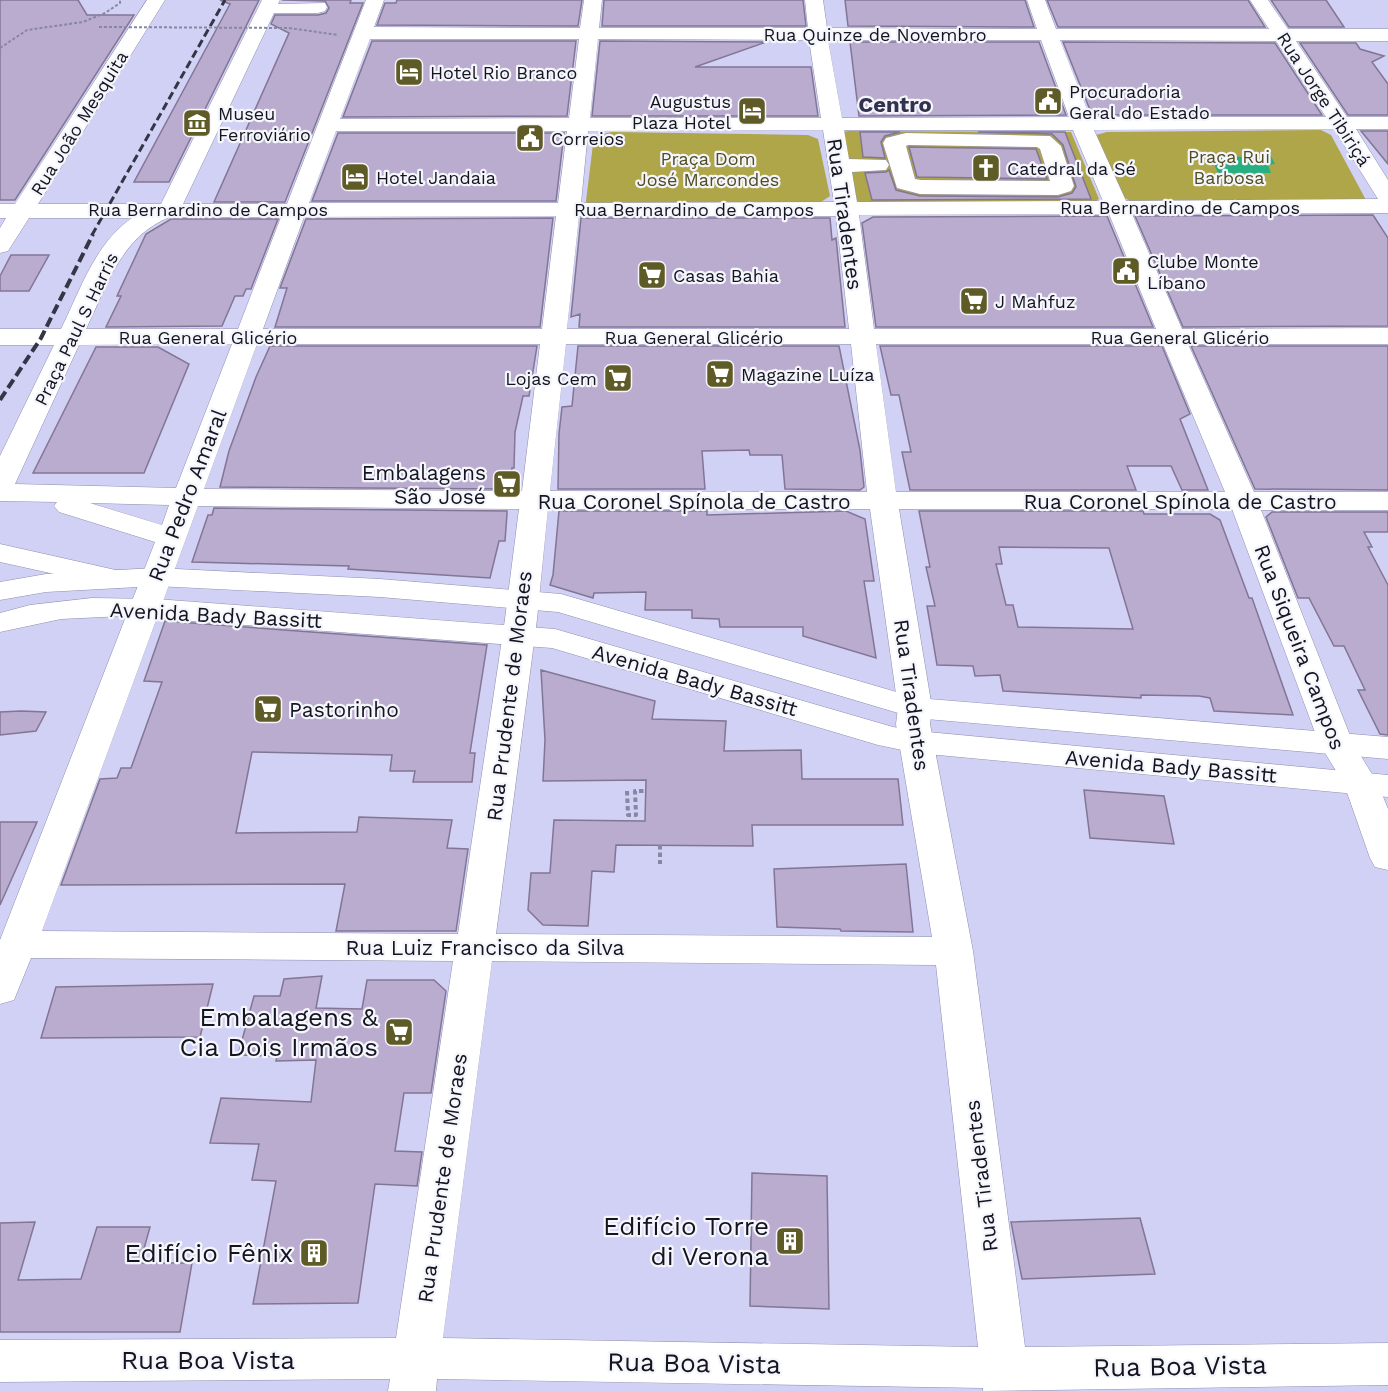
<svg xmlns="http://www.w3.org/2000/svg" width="1388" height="1391" viewBox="0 0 1388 1391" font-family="'Work Sans',sans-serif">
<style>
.green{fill:#aea649}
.water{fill:#28af81}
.building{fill:#baacce;stroke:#837595;stroke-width:1.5;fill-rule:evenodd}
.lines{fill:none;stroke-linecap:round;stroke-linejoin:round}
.minor-casing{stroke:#8e8eb0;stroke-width:1}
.major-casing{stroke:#8e8eb0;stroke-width:1}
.path-far1{stroke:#8687a1;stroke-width:2;stroke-dasharray:3 2;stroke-linecap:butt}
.path{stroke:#8687a1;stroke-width:4;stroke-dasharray:4.5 3;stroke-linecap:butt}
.minor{fill:#fff;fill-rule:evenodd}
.major{fill:#fff;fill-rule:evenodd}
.rail-far1{stroke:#343545;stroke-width:3;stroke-dasharray:8 4;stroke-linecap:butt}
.rail{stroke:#343545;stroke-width:4;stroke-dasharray:10 4.5;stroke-linecap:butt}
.path-bridge{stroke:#8687a1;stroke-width:2;stroke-dasharray:3 2;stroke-linecap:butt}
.labels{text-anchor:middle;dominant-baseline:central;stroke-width:4.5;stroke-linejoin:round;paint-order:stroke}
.far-street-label{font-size:18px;fill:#141420;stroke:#f5f5fc}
.far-poi-label{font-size:18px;fill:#141420;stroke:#f5f5fc;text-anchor:start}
.far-park-label{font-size:18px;fill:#514d20;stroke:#f5f5fc}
.street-label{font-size:21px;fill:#141420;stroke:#f5f5fc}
.poi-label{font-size:21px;fill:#141420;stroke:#f5f5fc;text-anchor:end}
.far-district-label{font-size:22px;font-weight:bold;fill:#32314e;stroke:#f5f5fc}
.near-poi-label{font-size:26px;fill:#141420;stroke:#f5f5fc;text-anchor:end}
.near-street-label{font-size:26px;fill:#141420;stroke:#f5f5fc}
</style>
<rect width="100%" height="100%" fill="#d0d1f5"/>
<path class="green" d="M1321,130L1331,135L1366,200L1132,202L1123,197L1096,135L1107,132Z
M848,131L1071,132L1099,199L1096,201L863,204L854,199L843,132Z
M612,132L808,135L818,139L830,196L818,204H587L586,201L594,136Z"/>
<path class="water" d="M1249,153L1270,154L1275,164L1268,165L1271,173H1218L1210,156L1249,157Z"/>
<path class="building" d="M0,0H78L87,15H134L15,200H0Z
M220,0H259L169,182H134L230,4Z
M282,0H351L350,3H363L285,202H214L289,33L271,24L275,15H318L326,13L329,8L325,1Z
M397,0H582L578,26L377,25L385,3H396Z
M604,0H803L806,26H602Z
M845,0H1025L1034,27L848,26Z
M1047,0H1248L1265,27H1058Z
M1271,0H1326L1344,27H1289Z
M372,41H576L567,116L343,117Z
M600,41L766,42L695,67H811L818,116H592Z
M850,42H1039L1066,115L859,116Z
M1063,42L1275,43L1322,115H1092Z
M1300,43H1356L1360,49L1384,56L1372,62L1388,84V115H1348Z
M1361,131H1388V164Z
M860,132H900L885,136L881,142L885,158L863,157Z
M978,132H1065L1091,199L872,200L865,173L886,172L889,170L896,190L920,196L1058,197L1072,193L1076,187L1063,145L1052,134Z
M338,133H564L556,201H312Z
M909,147L1036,149L1047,179L917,177Z
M1373,215L1388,238V326L1183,327L1135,216Z
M1107,216L1153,327H876L862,223L873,217Z
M553,218L540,327H275L287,288H280L306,219Z
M581,218H830L832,240L836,238L845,327H579L580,314L571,317Z
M171,219H278L251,289H246L243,296H235L222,326L106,327L121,296H117L146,234Z
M11,255H49L29,291H0V276Z
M270,346H537L529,396H523L515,432L514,468H512L509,489L220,487L229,451L256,377Z
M578,346H839L860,450L864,487L860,490L785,489L782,455H750L749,450L702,451L705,489H558L559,434L562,407L572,406Z
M880,346H1162L1190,414L1180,419L1208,490H1182L1171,466H1127L1136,490H910L902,452H911L899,395H891Z
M1191,346H1388V490L1255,489Z
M96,347H158L189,364L144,473H33Z
M214,508L507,511V514L505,541H499L490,578L348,569L349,566L192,562L208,515H212Z
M559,511H707V515L846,511L865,519L874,581H864L876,658L803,636V627H720L719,619L692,618V610H645L646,592L594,593L593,598L550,585L553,575Z
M919,511H1143L1144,514H1210L1220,520L1249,598H1252L1293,715L1214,711L1210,698L1199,696L1141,695V698L1003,691L1000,675L975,676L973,666L937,665L927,606H935L926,567H930ZM999,547L1109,548L1133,629L1018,627L1013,605H1006L996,564H1002Z
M1272,512H1388V532H1364L1372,547H1368L1388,585V735L1380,734L1358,690H1365L1344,646H1334L1309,598H1298L1266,517Z
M165,621L487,645L470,753H475L472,782H413L415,771H390L392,755L252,752L236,833L357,832L359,817L452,820L447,848L468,849L456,931H336L345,884L61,885L100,779L117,778L121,768H131L162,682L144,681Z
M541,670L655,701L652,719L726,721L724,751L801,750L802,779H898L903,825H752L753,846L616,845L614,872L592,871L588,926L543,925L528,910L531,873H550L554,820L645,821L646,780L543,781L545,740Z
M21,711L46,712L36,731L0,735V712Z
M1084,790L1164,796L1174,844L1090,838Z
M0,822H37L0,905Z
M906,864L913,932L841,931L840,929L777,927L774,869Z
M322,976L316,1008L362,1009L367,980H434L446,991L431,1093H404L395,1151L422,1152L417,1186L375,1184L358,1303L253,1304L276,1181L252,1180L259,1144L210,1143L221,1098L311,1102L316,1060L276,1061L277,1056L238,1055L254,996H280L284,979Z
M213,984L200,1037L41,1038L56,987Z
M752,1173L827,1176L829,1309L750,1306Z
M1140,1218L1155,1274L1022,1279L1011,1222Z
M35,1222L18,1280L81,1279L97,1227H150L140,1263H192L180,1332H0V1223Z"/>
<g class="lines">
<g class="minor-casing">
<path id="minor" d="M147,0H165L38,204H161L262,0H280L278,4L325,3L327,7L325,11L318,13H274L183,204H287L366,0H384L374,27L580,28L584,0H602L599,28H808L805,0H823L827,28L1037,29L1027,0H1045L1056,29H1269L1250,0H1268L1288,29H1388V41H1296L1347,117H1388V129H1356L1388,180V213L1132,214L1182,329L1388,328V344H1188L1254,492H1388V510H1261L1353,743L1378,784L1388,809V870L1375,867L1370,858L1344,784L1319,743L1232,509H899L932,708L930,724L973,951L1025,1347L1388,1343V1385L983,1391V1388L437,1379L436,1391H388L390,1379L0,1382V1340L396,1338L453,961L31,958L14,1000L0,1004V940L155,542L59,512L54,506L57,502L0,501V456L54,345H0V329H61C80,291 95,243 132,218H29L8,251L0,253V228L6,218H0V204H15ZM370,39H579L569,118L340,119ZM598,39L809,40L821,118H590ZM828,40H1041L1069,117L842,118ZM1060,40L1276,41L1326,117H1090ZM1334,129L1378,199L1126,201L1094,130ZM823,130L834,202L581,203L588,131ZM844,130H1073L1103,201L857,202L852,172L886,170L889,165L886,160L849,159ZM336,131H567L558,203H309ZM1109,214L1156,329H874L859,215ZM556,216L542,329H263L304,217ZM579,216H836L849,329H567ZM170,217H281L238,329H86C107,286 121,236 170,217ZM232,344L176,488L15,484L79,345ZM257,344H540L522,491L204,489ZM566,344H851L867,492L550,491ZM876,344H1163L1225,492H896ZM90,503L169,505L162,525ZM198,506L519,509L505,619L458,934L42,931ZM548,509H870L898,708L896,724L932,937L496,934L537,619ZM492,961L936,965L978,1347L443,1338Z
M906,133L1050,136L1061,146L1074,186L1071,191L1058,195L920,194L897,188L883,143L886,138ZM908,145L1037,147L1040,149L1050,181L921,180L915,179L906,146Z
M0,544L129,573L133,579L129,585L118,588L0,562Z"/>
</g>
<g class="major-casing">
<path id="major" d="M156,568L380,579L561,594L917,698L1388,737V759L915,718L558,612L380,597L156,586L46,592L0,600V582L46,574Z
M92,598L156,599L555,629L893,727L917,731L1388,775V797L917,753L878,745L552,648L124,616L61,619L0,632V613L30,605Z"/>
</g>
<path class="path-far1" d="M289,28L338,35
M0,48L27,30L83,22L105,13L120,3V0"/>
<path class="path" d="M627,791L628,815H636L635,791H646
M660,845V864"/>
<use href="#minor" class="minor"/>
<use href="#major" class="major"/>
<path class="rail-far1" d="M92,235L225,0"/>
<path class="rail" d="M0,400L41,338L93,234"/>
<path class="path-bridge" d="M99,27L288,28"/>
</g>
<defs>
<g id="hotel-square" transform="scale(1.5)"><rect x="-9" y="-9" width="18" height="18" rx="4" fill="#5f5b27" stroke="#f5f5fc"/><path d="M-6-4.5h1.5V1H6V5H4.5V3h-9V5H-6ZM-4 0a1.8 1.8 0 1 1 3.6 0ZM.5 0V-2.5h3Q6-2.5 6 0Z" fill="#fff"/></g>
<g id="civic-square" transform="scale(1.5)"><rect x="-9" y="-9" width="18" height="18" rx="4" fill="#5f5b27" stroke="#f5f5fc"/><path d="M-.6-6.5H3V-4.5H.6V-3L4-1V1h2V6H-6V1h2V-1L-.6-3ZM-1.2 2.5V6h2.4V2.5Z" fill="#fff"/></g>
<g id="museum-square" transform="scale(1.5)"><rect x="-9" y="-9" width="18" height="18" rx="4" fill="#5f5b27" stroke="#f5f5fc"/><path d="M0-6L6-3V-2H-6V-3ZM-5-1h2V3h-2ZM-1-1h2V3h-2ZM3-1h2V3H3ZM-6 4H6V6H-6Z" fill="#fff"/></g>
<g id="church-square" transform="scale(1.5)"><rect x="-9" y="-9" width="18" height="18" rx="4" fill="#5f5b27" stroke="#f5f5fc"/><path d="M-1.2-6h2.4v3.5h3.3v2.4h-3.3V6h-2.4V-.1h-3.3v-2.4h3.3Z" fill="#fff"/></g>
<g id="supermarket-square" transform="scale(1.5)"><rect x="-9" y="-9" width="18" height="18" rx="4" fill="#5f5b27" stroke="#f5f5fc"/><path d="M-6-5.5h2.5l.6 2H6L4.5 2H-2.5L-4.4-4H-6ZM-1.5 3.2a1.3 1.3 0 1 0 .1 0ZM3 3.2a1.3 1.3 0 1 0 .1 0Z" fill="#fff"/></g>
<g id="building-square" transform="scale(1.5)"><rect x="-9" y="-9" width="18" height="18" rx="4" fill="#5f5b27" stroke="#f5f5fc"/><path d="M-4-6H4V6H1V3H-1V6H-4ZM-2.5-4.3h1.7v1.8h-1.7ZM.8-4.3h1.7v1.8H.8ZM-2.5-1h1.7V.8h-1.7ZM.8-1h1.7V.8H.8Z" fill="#fff"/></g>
</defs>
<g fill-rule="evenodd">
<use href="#hotel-square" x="409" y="72"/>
<use href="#civic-square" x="1048" y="101"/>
<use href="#hotel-square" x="752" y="111"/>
<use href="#museum-square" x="197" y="123"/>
<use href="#civic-square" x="530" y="138"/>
<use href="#church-square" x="986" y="168"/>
<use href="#hotel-square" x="355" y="177"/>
<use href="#civic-square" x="1126" y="271"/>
<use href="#supermarket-square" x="652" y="275"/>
<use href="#supermarket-square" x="974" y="301"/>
<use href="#supermarket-square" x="720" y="374"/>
<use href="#supermarket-square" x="618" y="378"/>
<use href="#supermarket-square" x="507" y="484"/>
<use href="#supermarket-square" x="268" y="709"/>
<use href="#supermarket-square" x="399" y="1032"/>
<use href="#building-square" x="790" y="1241"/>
<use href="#building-square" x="314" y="1253"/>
</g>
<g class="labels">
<g class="far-street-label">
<text x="875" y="34">Rua Quinze de Novembro</text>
<text transform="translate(1324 99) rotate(57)">Rua Jorge Tibiriçá</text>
<text transform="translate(79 123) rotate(-58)">Rua João Mesquita</text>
<text x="1180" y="207">Rua Bernardino de Campos</text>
<text x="208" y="209">Rua Bernardino de Campos</text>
<text x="694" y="209">Rua Bernardino de Campos</text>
<text transform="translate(76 329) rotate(-64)">Praça Paul S Harris</text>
<text x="208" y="337">Rua General Glicério</text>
<text x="694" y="337">Rua General Glicério</text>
<text x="1180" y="337">Rua General Glicério</text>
</g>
<g class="far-poi-label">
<text x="430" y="72">Hotel Rio Branco</text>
<text x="1069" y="91">Procuradoria<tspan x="1069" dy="21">Geral do Estado</tspan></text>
<text x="731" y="101" text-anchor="end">Augustus<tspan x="731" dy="21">Plaza Hotel</tspan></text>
<text x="218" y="113">Museu<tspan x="218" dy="21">Ferroviário</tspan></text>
<text x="551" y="138">Correios</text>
<text x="1007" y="168">Catedral da Sé</text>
<text x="376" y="177">Hotel Jandaia</text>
<text x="1147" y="261">Clube Monte<tspan x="1147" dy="21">Líbano</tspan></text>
<text x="673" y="275">Casas Bahia</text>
<text x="995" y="301">J Mahfuz</text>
<text x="741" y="374">Magazine Luíza</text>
<text x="597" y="378" text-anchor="end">Lojas Cem</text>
</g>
<g class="far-park-label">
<text x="1229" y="156">Praça Rui<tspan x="1229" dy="21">Barbosa</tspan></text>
<text x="708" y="158">Praça Dom<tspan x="708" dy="21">José Marcondes</tspan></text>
</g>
<g class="street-label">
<text transform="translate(845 214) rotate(82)">Rua Tiradentes</text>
<text transform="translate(187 495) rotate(-69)">Rua Pedro Amaral</text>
<text x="694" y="501">Rua Coronel Spínola de Castro</text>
<text x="1180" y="501">Rua Coronel Spínola de Castro</text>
<text transform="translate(216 615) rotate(3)">Avenida Bady Bassitt</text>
<text transform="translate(1300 647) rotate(69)">Rua Siqueira Campos</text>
<text transform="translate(695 680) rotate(16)">Avenida Bady Bassitt</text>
<text transform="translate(912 695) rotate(82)">Rua Tiradentes</text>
<text transform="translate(509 696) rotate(-83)">Rua Prudente de Moraes</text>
<text transform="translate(1171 766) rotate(5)">Avenida Bady Bassitt</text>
<text x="485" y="947">Rua Luiz Francisco da Silva</text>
<text transform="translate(981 1176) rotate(-97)">Rua Tiradentes</text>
<text transform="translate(442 1178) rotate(-82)">Rua Prudente de Moraes</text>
</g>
<g class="poi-label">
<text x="486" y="472">Embalagens<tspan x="486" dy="24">São José</tspan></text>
<text x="289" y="709" text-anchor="start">Pastorinho</text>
</g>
<g class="far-district-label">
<text x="895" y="104">Centro</text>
</g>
<g class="near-poi-label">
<text x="378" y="1017">Embalagens &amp;<tspan x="378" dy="30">Cia Dois Irmãos</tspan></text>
<text x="769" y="1226">Edifício Torre<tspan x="769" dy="30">di Verona</tspan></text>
<text x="293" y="1253">Edifício Fênix</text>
</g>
<g class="near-street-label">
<text x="208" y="1360">Rua Boa Vista</text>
<text transform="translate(694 1363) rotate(1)">Rua Boa Vista</text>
<text transform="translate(1180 1366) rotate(-1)">Rua Boa Vista</text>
</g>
</g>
</svg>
